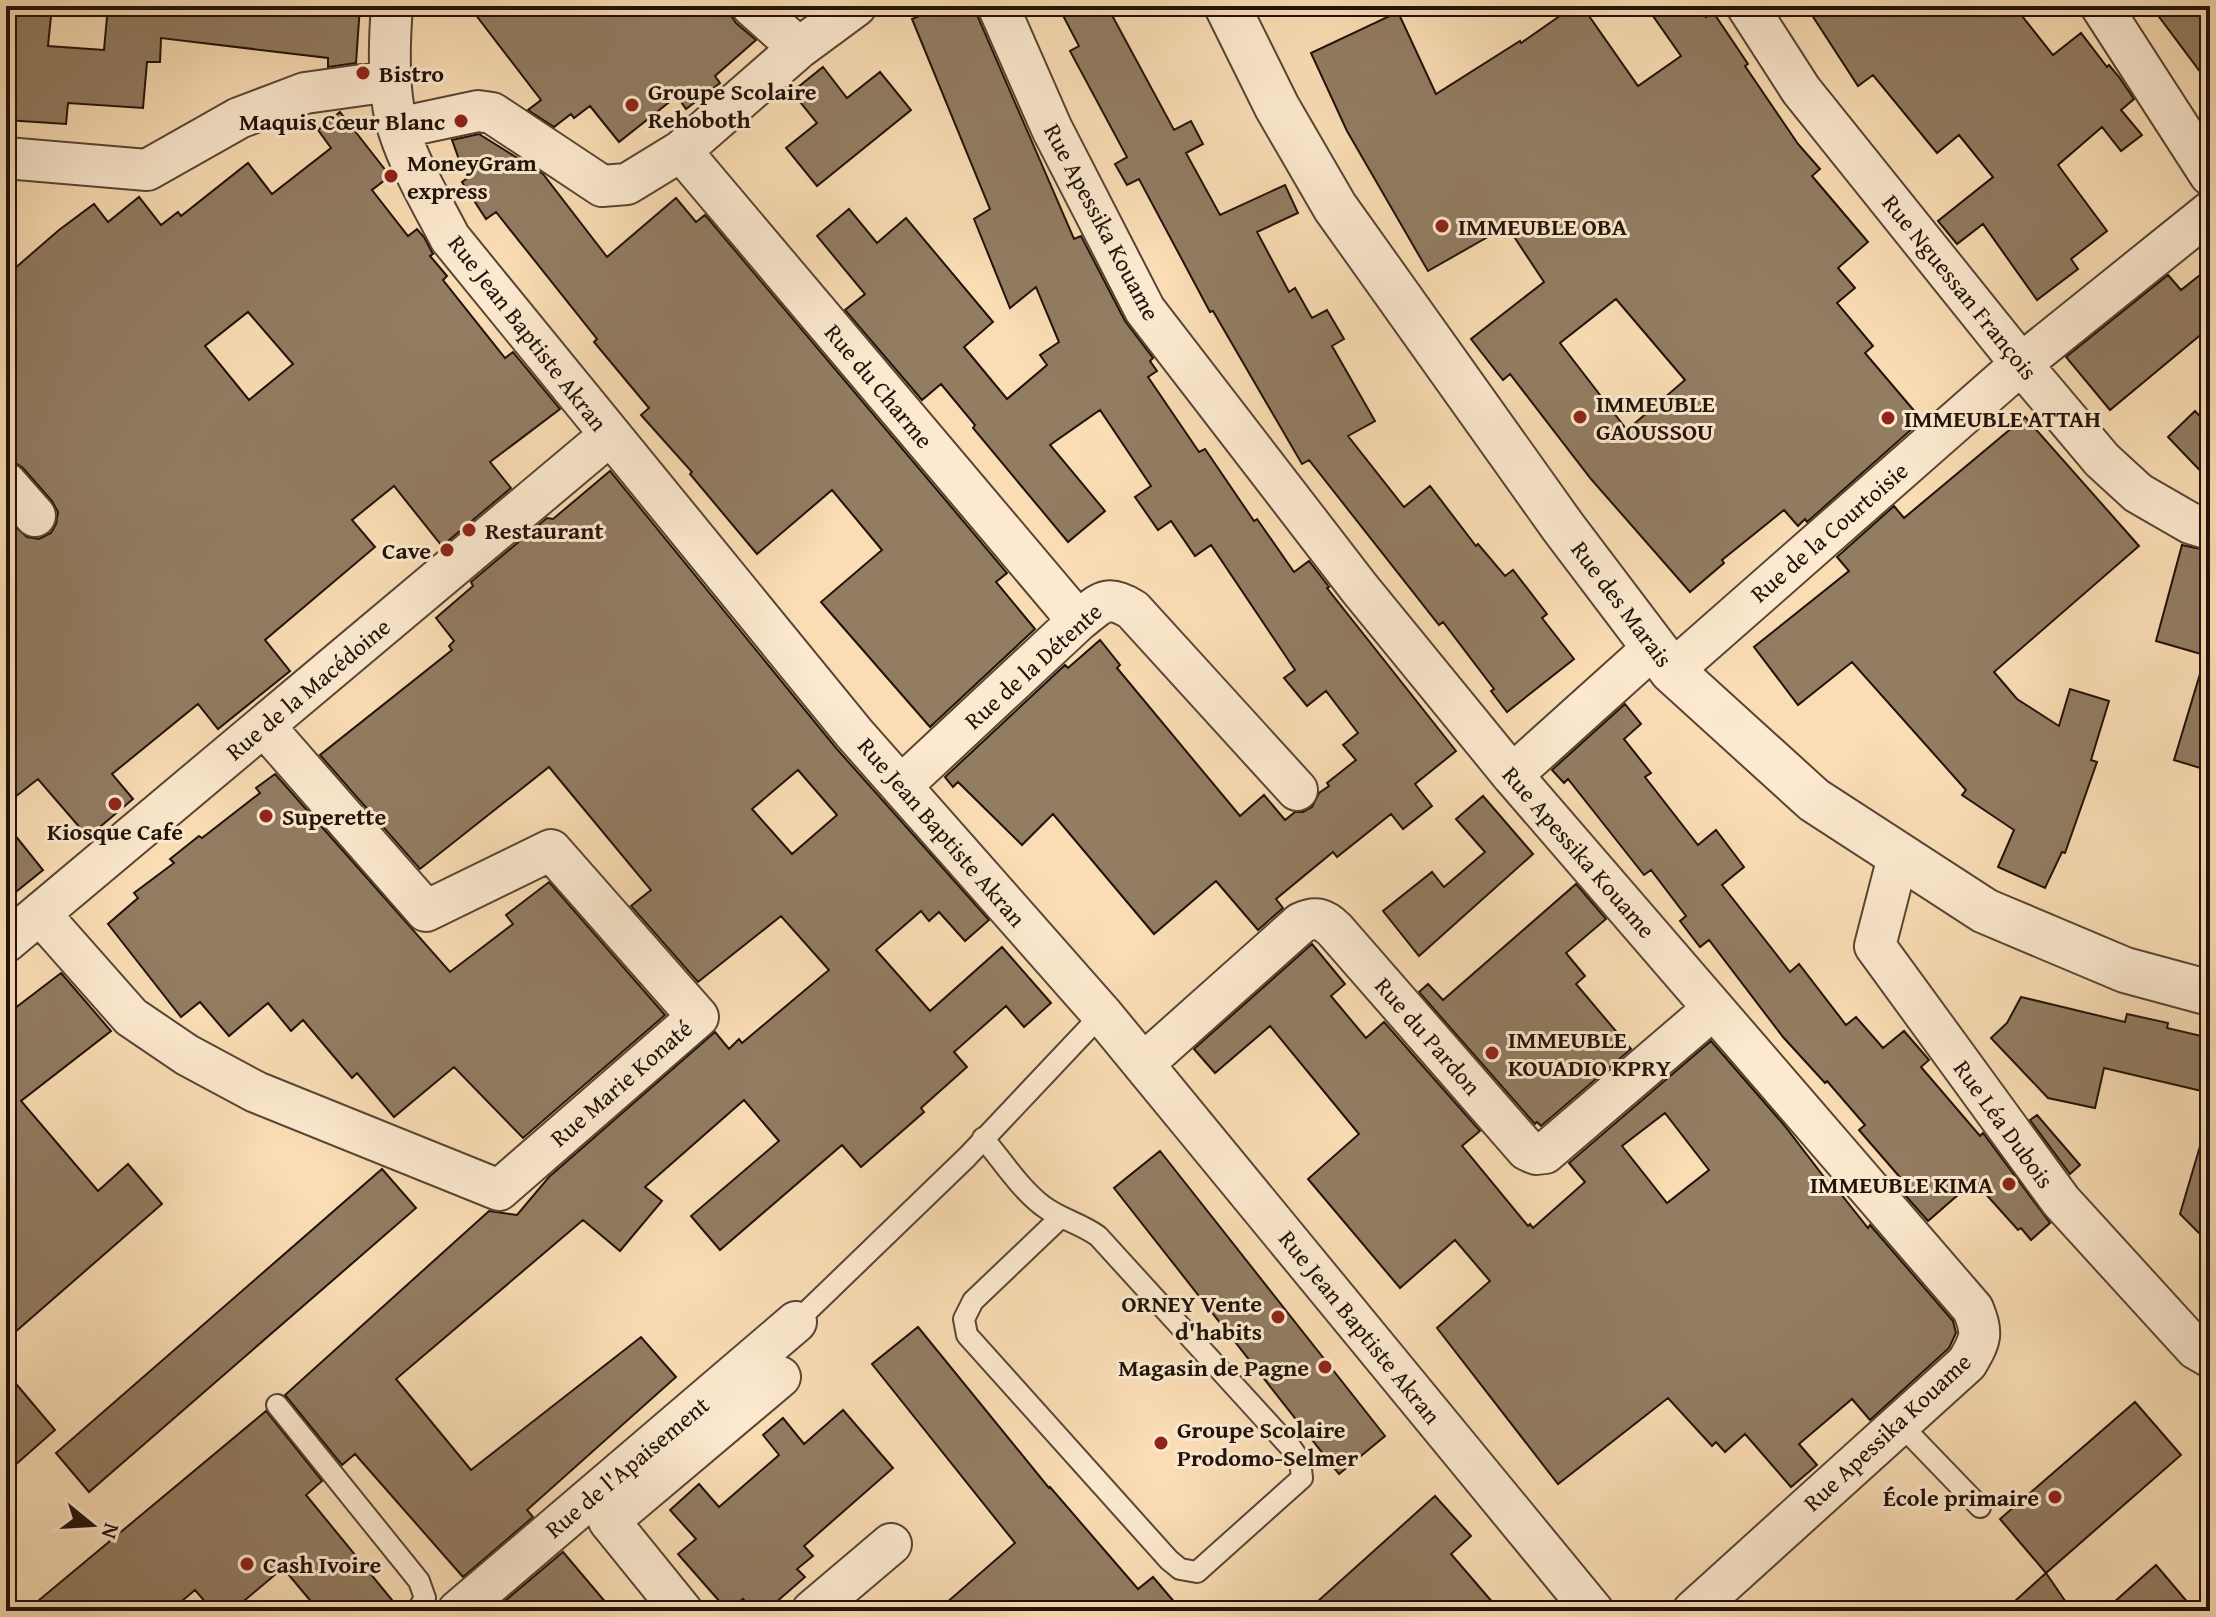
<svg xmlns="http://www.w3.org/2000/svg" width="2216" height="1617" viewBox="0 0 2216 1617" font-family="'Gentium Book Plus',serif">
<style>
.building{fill:#927c62;stroke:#211209;stroke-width:2;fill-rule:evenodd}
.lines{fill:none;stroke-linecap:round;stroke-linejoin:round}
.service-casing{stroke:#574534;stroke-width:24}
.minor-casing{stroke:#574534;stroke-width:44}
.tertiary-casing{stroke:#574534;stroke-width:48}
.service{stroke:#fce9cf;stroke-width:20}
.minor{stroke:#fce9cf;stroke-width:40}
.tertiary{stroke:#fce9cf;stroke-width:44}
.poi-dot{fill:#8f2418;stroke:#fce9cf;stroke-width:3}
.labels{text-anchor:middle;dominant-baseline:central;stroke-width:6;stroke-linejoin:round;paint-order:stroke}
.poi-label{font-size:24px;font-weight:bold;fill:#211209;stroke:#fce9cf;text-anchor:start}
.street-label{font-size:24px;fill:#211209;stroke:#fce9cf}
</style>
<rect width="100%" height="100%" fill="#faddb5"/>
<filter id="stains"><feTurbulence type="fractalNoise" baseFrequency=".0025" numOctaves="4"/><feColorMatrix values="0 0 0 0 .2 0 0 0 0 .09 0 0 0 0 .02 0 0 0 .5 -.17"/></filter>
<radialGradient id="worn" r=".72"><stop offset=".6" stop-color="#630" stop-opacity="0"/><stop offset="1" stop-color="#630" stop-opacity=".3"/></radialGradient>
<path class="building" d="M12,6H52L48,46L104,50L108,6H286L332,12V6H360L356,63L328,67V58L161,38L160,62H147L143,108L68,103L66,124L6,120Z
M469,6H730V14L736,23L756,40L715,76L720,83L686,109L677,96L619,142L590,106L574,118L571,114L554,127L528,110L541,100Z
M944,6H975L977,15L1074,239L1081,236L1125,321L1153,358L1150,361L1157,371L1148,377L1199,452L1205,449L1254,521L1257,519L1294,572L1309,561L1329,587L1327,588L1456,751L1415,784L1432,806L1403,829L1391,814L1337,857L1333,852L1276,899L1283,908L1258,930L1216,881L1154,934L1053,814L1022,845L958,782L953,787L945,777L1065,665L1068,668L1100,640L1120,665L1117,668L1240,816L1264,795L1285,820L1295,812H1303L1312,807L1319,793L1329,786L1327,783L1356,760L1343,745L1358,733L1326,691L1307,706L1284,678L1295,670L1211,545L1195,556L1171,521L1158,530L1135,497L1151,486L1100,410L1050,445L1105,511L1068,542L973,428L975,425L941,384L922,400L845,310L865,294L817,236L849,209L877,243L906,218L993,322L964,347L1007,399L1047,365L1040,355L1059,342L1036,287L1010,308L974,219L990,209L912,19Z
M1058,6H1107L1174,130L1191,121L1203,144L1186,153L1220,215L1285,185L1298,213L1257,232L1289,292L1295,288L1312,318L1327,310L1344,339L1332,346L1375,421L1348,436L1404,507L1430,486L1476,546L1478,544L1505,576L1513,570L1547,614L1542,618L1574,659L1507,712L1491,691L1494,689L1443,622L1439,625L1309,460L1302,464L1213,311L1210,312L1139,179L1127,185L1115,164L1127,157L1070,51L1079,46Z
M1574,6H1582L1638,86L1681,56L1646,6H1698L1706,17L1713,12L1748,64L1745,66L1798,144L1820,169L1812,176L1868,242L1838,268L1855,288L1837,303L1873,346L1865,353L1922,420L1807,522L1805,519L1798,526L1784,510L1722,560L1724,563L1690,592L1591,479L1510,374L1503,380L1471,339L1544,282L1507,226L1428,271L1347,131L1311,53L1398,12L1436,94L1520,41L1521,43ZM1616,299L1685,380L1627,430L1560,343Z
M1806,6H2014L2053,55L2081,33L2107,67L2109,65L2119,77L2134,99L2121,110L2142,135L2121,151L2102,127L2058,165L2107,231L2071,259L2078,269L2037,300L1983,224L1957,244L1938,221L1993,177L1959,135L1937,153L1873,75L1858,86Z
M2151,6H2210V85Z
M823,67L847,98L880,72L911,110L817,186L786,148L817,123L792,92Z
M340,112L390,176L372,190L408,236L417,229L424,237L433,254L430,256L447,276L443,280L505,358L513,352L560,409L490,462L511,488L442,546L394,486L352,520L375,547L265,640L290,671L218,729L198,704L112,774L133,799L88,837L38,779L6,804V518L27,537L39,539L51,533L56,524L58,512L52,501L23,468L14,462L6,461V276L59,230L94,204L108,222L139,197L161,225L178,212L181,216L248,163L272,194L331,148L318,130ZM248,312L293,364L249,400L205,346Z
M479,134L543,174L607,257L676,198L696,222L705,215L1007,573L996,582L1035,629L930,727L821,602L882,550L832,490L757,554L690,474L692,472L641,415L649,408L594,342L597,339L496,212L486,219L462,182L466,179L452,140Z
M2210,267V327L2110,410L2066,357L2168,275L2181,290Z
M2195,411L2210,427V481L2168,437Z
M2025,417L2139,546L1994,672L2017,699L2059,726L2070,689L2109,701L2091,760L2097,762L2065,853L2062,852L2045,888L1998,867L2014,830L1962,795L1966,790L1852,662L1798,705L1754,647L1849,571L1837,557L1894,506L1904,518Z
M610,471L836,748L989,920L965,941L939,912L929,921L921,911L876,950L930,1011L1002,947L1051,1003L1024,1027L1006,1006L954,1052L967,1067L921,1108L924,1112L861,1167L842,1145L720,1250L691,1216L779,1141L744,1100L645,1187L662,1201L620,1251L583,1220L396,1379L471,1470L641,1337L676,1377L527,1510L533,1517L463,1577L355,1454L342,1465L285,1395L489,1211L517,1215L549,1177L715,1032L729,1049L739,1039L742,1043L829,970L781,916L698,982L631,906L651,890L549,767L420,869L320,755L452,650L449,646L454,641L436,618L473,586L471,582L547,518L553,519ZM798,770L837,815L792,854L752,809Z
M2182,545L2210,551V621L2201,654L2156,641Z
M2203,664L2210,665V771L2174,760Z
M1625,704L1641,724L1624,739L1651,773L1645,777L1698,845L1716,830L1744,867L1722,885L1790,972L1799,964L1846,1025L1856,1017L1883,1048L1904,1031L1929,1060L1921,1067L1980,1136L1983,1133L2050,1223L2031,1240L2021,1228L2018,1230L1974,1181L1928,1221L1905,1195L1911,1190L1859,1130L1865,1125L1827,1081L1825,1083L1783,1037L1709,940L1700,947L1680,921L1686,916L1651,870L1644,875L1568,779L1564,783L1552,770Z
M275,774L450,972L513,924L506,915L549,882L665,1015L523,1138L454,1067L394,1117L357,1073L352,1078L303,1020L291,1031L268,1003L229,1036L200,1002L181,1017L108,924L138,898L134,893L174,863L170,859L199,836L202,838L260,793L256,788Z
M1483,796L1533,854L1419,956L1383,911L1432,872L1444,887L1485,852L1456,819Z
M6,824L43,870L6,900Z
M1576,884L1606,919L1566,953L1585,976L1576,984L1631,1049L1541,1126L1537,1122L1535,1124L1419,992L1428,984L1443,1000Z
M1312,944L1345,984L1331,996L1366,1038L1384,1022L1480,1131L1462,1146L1528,1226L1530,1224L1533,1228L1585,1182L1569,1163L1711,1041L1784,1125L1834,1190L1836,1188L1868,1228L1870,1225L1953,1321L1956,1333L1949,1348L1870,1420L1852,1399L1799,1444L1817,1465L1791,1487L1745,1434L1725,1452L1716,1442L1712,1446L1668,1398L1558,1484L1437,1328L1490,1281L1455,1240L1400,1288L1308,1179L1359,1134L1270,1026L1215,1073L1194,1049ZM1665,1113L1709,1170L1667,1203L1622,1146Z
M61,973L111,1031L21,1101L98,1191L128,1164L162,1204L6,1340V1015Z
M2021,997L2125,1022L2127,1014L2168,1023L2167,1028L2210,1038V1093L2104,1068L2095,1108L2048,1098L1991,1038L2007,1023Z
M2037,1115L2080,1165L2070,1174L2030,1120Z
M2203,1136L2210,1137V1244L2180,1214Z
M1160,1151L1385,1436L1339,1474L1114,1188Z
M382,1169L416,1208L89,1492L56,1453Z
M918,1327L1049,1488L1050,1487L1138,1589L1153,1577L1182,1611H937L1015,1543L872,1364Z
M6,1372L55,1430L6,1473Z
M2135,1402L2181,1455L2046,1573L2000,1519Z
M843,1410L893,1468L804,1546L813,1556L797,1569L805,1577L766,1611H753L743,1599L728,1611L678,1554L696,1539L670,1510L699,1484L719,1507L779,1455L763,1435L783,1418L804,1444Z
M266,1411L322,1481L306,1495L401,1611H319L283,1568L232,1611H213L195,1590L170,1611H26Z
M1435,1496L1471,1536L1451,1554L1500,1611H1307Z
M563,1552L613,1611H493Z
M2156,1565L2195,1611H2104Z
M2046,1573L2072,1611H2004Z"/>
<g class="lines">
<g class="service-casing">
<path id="service" d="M983,1138C1001,1159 1021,1190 1043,1206C1060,1219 1080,1223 1098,1236L1292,1449L1300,1461L1302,1478L1197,1572L1180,1569L1169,1560L967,1335L964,1319L973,1301L1060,1218
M796,1322L967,1157L1102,1014
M277,1405L419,1581L425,1598L417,1611
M1899,1423L1980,1507"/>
</g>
<g class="minor-casing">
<path id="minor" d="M392,6C389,44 387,95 399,131C411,168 432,203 450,238L854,733L1102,1014L1593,1611
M752,6L799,48
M998,6L1052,129L1145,310L1360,589L1512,775L1973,1309C1983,1334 1981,1339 1967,1363L1693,1611
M1747,6L1801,90L2021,364L2102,460L2138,493L2190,523L2210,529
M2101,6L2210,175
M398,128L478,111L492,113L602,186L627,184L681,151L799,48L856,6
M681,151L1078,621
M6,158L147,170L239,118L305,93L391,81
M6,483L35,516
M1672,671L2021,364L2210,212
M1512,775L1653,648
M901,786L1078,621C1101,603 1106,593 1133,610L1297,790
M1898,857L1875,946L2061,1201L2196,1349L2210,1357
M40,914L131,1017L187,1055L256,1092L499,1190L698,1017L551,850L426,911L264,726
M6,942L610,435
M1143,1064L1301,923C1316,916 1324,919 1335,930L1527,1150L1536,1154L1545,1153L1713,1009
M458,1611L796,1322
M682,1611L609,1521L780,1377
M812,1611L891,1544"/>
</g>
<g class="tertiary-casing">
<path id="tertiary" d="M1227,6L1277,107L1335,207L1563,527L1672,671L1814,800L1985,911L2125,970L2210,993"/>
</g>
<use href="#service" class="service"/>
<use href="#minor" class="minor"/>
<use href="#tertiary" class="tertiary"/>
</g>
<g class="poi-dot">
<circle cx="363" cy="73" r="8"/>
<circle cx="632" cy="105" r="8"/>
<circle cx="461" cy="121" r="8"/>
<circle cx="391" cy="176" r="8"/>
<circle cx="1442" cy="226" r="8"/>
<circle cx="1580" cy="417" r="8"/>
<circle cx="1888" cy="418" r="8"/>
<circle cx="469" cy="530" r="8"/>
<circle cx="447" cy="550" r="8"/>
<circle cx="115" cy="804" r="8"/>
<circle cx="266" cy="816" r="8"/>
<circle cx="1492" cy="1053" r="8"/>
<circle cx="2009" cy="1184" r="8"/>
<circle cx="1278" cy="1317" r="8"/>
<circle cx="1325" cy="1367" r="8"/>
<circle cx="1161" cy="1443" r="8"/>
<circle cx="2055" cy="1497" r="8"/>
<circle cx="247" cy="1564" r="8"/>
</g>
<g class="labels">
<g class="poi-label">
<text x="379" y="73">Bistro</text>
<text x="648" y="91">Groupe Scolaire<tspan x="648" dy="28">Rehoboth</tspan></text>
<text x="445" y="121" text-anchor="end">Maquis Cœur Blanc</text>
<text x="407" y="162">MoneyGram<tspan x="407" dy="28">express</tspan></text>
<text x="1458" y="226">IMMEUBLE OBA</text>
<text x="1596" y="403">IMMEUBLE<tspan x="1596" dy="28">GAOUSSOU</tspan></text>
<text x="1904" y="418">IMMEUBLE ATTAH</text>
<text x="485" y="530">Restaurant</text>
<text x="431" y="550" text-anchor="end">Cave</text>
<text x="282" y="816">Superette</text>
<text x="115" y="831" text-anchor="middle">Kiosque Cafe</text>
<text x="1508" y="1039">IMMEUBLE<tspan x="1508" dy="28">KOUADIO KPRY</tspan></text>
<text x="1993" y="1184" text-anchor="end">IMMEUBLE KIMA</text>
<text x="1262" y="1303" text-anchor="end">ORNEY Vente<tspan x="1262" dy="28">d'habits</tspan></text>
<text x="1309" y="1367" text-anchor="end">Magasin de Pagne</text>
<text x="1177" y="1429">Groupe Scolaire<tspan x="1177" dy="28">Prodomo-Selmer</tspan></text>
<text x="2039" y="1497" text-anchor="end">École primaire</text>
<text x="263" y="1564">Cash Ivoire</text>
</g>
<g class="street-label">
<text transform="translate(1102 222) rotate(62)">Rue Apessika Kouame</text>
<text transform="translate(1960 287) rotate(51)">Rue Nguessan François</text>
<text transform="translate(528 333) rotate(52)">Rue Jean Baptiste Akran</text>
<text transform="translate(879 386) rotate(50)">Rue du Charme</text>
<text transform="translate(1829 532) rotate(-41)">Rue de la Courtoisie</text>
<text transform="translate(1622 604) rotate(53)">Rue des Marais</text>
<text transform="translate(1033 666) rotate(-42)">Rue de la Détente</text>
<text transform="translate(308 689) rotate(-40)">Rue de la Macédoine</text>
<text transform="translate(942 832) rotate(49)">Rue Jean Baptiste Akran</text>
<text transform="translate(1579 852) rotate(49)">Rue Apessika Kouame</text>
<text transform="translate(1428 1036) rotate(49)">Rue du Pardon</text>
<text transform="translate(621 1083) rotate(-41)">Rue Marie Konaté</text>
<text transform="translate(2004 1124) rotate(54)">Rue Léa Dubois</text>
<text transform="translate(1360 1327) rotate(51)">Rue Jean Baptiste Akran</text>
<text transform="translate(1887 1432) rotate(-43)">Rue Apessika Kouame</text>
<text transform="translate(627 1467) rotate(-40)">Rue de l'Apaisement</text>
</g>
</g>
<rect width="2216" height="1617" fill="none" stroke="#faddb5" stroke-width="32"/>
<rect x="8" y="8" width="2200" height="1601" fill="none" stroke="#211209" stroke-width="4"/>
<rect x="16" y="16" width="2184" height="1585" fill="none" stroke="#211209" stroke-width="2"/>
<g transform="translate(92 1525) rotate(108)" stroke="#fce9cf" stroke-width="6" paint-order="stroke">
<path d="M0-6L14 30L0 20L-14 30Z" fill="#211209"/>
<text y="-12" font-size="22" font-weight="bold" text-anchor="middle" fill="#211209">N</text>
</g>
<rect width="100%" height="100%" filter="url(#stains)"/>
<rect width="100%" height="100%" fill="url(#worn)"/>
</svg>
